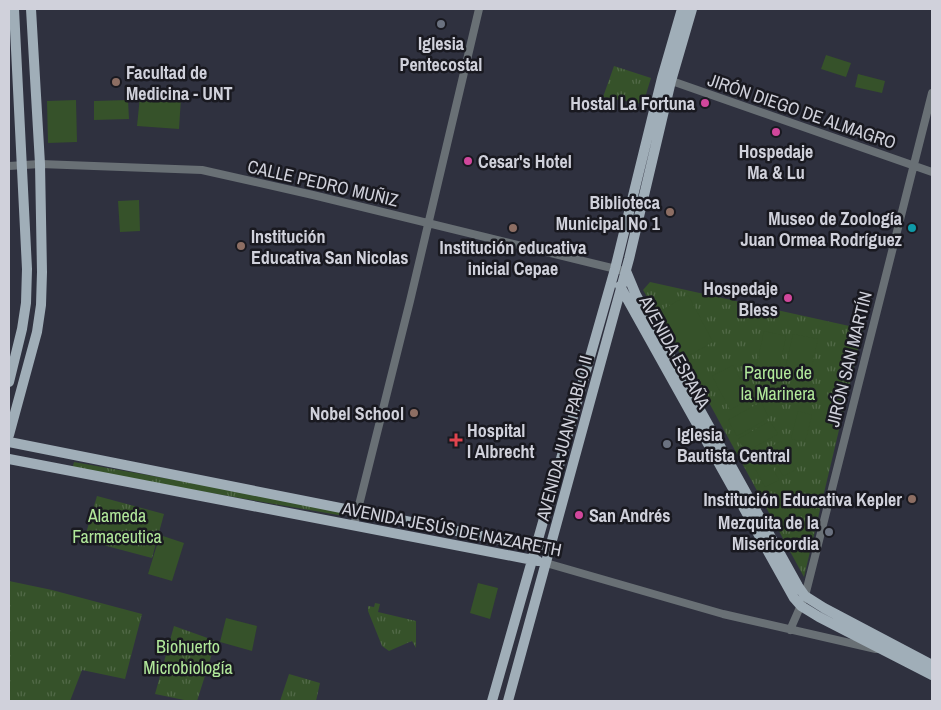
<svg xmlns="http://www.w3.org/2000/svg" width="941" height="710" viewBox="0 0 941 710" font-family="'Archivo Narrow',sans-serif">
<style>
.grass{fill:url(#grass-tufts)}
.pitch{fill:#36522a}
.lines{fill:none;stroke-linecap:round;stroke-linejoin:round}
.minor{stroke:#697075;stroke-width:8}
.major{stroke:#a0aeb8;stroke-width:10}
.worship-dot{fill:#6b7280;stroke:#191920;stroke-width:2}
.education-dot{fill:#8d6e63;stroke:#191920;stroke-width:2}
.hotel-dot{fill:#d1479c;stroke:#191920;stroke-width:2}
.culture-dot{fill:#0f9aa8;stroke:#191920;stroke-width:2}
.health-dot{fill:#e0444e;stroke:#191920;stroke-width:2}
.labels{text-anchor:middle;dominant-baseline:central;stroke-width:5;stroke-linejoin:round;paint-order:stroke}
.poi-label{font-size:18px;font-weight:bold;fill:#d0d1db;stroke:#191920;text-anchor:end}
.street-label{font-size:18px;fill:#d0d1db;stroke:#191920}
.park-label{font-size:18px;fill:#b1e89a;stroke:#191920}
</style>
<defs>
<pattern id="grass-tufts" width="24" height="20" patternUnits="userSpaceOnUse" patternTransform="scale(1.25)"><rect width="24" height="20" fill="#36522a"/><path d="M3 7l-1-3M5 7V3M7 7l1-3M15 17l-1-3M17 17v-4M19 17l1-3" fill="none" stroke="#526a48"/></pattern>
</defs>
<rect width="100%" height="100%" fill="#2f313f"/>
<path class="grass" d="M614,66L651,78L643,104L603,97Z
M650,282L863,329L804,577L695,377L643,290Z
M74,462L345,510L344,516L72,469Z
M97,496L164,514L152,558L84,540Z
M9,581L52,590L142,614L125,679L82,670L70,701H9Z
M375,603L380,604L378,612L416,621V648L412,641L389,651L382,646L368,611V606L374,607Z
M174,626L216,641L197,701H189L155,694Z
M289,674L320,683L316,701H280Z"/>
<path class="pitch" d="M826,55L851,63L846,77L821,69Z
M858,74L885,81L882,93L855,87Z
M140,96L181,98L179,129L137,126Z
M76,100L77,142L48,143L47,101Z
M128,100L129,119L94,120V101Z
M139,200L140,231L120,232L118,201Z
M688,295L713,342L683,359L658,312Z
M764,331L786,336L777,378L755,373Z
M793,334L818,339L808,384L783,378Z
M733,365L751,399L730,410L712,376Z
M761,402L769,418L737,436L728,420Z
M798,411L812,415L805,442L791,439Z
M770,421L778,434L745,452L738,439Z
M781,441L796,470L783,476L768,448Z
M763,450L779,480L765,487L749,457Z
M160,535L184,543L172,581L148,574Z
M478,583L498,588L490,619L470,613Z
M226,618L257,626L252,651L220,642Z"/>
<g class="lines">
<path class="minor" d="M666,79L932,172
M9,166L40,164L202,170L313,195L620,270
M354,525L410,301L479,9
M546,563L723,614L876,649
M790,630L805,596L932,93"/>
<path class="major" d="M626,271L636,295L798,586L805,596L824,608L932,665
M620,286L794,598L801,606L819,617L932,675
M9,382L22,329L26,303L27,269L14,9
M9,435L37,332L41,305L42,272L40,164L31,9
M9,442L542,548
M9,459L538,561
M492,701L615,269L662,78L682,9
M508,701L629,259L671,81L692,9"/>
</g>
<g class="worship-dot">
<circle cx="441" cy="24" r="5"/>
<circle cx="667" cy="444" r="5"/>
<circle cx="829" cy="532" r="5"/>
</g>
<g class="education-dot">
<circle cx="116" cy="82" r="5"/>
<circle cx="670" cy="212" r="5"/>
<circle cx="513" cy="228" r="5"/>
<circle cx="241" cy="246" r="5"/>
<circle cx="414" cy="413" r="5"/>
<circle cx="912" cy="499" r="5"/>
</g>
<g class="hotel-dot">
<circle cx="705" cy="103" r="5"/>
<circle cx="776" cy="132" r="5"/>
<circle cx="468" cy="161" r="5"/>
<circle cx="788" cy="298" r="5"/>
<circle cx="579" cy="515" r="5"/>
</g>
<circle class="culture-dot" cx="912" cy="228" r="5"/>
<path class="health-dot" d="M453.5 432.5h5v5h5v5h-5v5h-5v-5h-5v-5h5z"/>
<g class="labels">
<g class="poi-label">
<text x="441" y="43" text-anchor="middle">Iglesia<tspan x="441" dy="21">Pentecostal</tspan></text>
<text x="126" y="72" text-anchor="start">Facultad de<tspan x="126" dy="21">Medicina - UNT</tspan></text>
<text x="695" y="103">Hostal La Fortuna</text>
<text x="776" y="151" text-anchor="middle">Hospedaje<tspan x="776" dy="21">Ma &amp; Lu</tspan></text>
<text x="478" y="161" text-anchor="start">Cesar's Hotel</text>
<text x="660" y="202">Biblioteca<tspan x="660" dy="21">Municipal No 1</tspan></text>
<text x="902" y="218">Museo de Zoología<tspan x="902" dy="21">Juan Ormea Rodríguez</tspan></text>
<text x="251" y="236" text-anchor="start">Institución<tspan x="251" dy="21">Educativa San Nicolas</tspan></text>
<text x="513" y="247" text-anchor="middle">Institución educativa<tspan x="513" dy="21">inicial Cepae</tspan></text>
<text x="778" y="288">Hospedaje<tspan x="778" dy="21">Bless</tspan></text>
<text x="404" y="413">Nobel School</text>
<text x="467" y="430" text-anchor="start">Hospital<tspan x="467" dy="21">I Albrecht</tspan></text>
<text x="677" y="434" text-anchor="start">Iglesia<tspan x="677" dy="21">Bautista Central</tspan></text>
<text x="902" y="499">Institución Educativa Kepler</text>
<text x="589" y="515" text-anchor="start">San Andrés</text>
<text x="819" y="522">Mezquita de la<tspan x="819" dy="21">Misericordia</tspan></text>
</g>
<g class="street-label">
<text transform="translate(802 111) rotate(19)">JIRÓN DIEGO DE ALMAGRO</text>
<text transform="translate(323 183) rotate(13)">CALLE PEDRO MUÑIZ</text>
<text transform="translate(675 352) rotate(61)">AVENIDA ESPAÑA</text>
<text transform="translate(849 359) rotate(-76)">JIRÓN SAN MARTÍN</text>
<text transform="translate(564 438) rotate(-75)">AVENIDA JUAN PABLO II</text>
<text transform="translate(452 529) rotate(11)">AVENIDA JESÚS DE NAZARETH</text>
</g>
<g class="park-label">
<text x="778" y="372">Parque de<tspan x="778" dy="21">la Marinera</tspan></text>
<text x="117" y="515">Alameda<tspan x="117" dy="21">Farmaceutica</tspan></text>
<text x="188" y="646">Biohuerto<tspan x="188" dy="21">Microbiología</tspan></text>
</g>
</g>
<rect width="941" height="710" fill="none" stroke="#d0d1db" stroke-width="20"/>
</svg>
